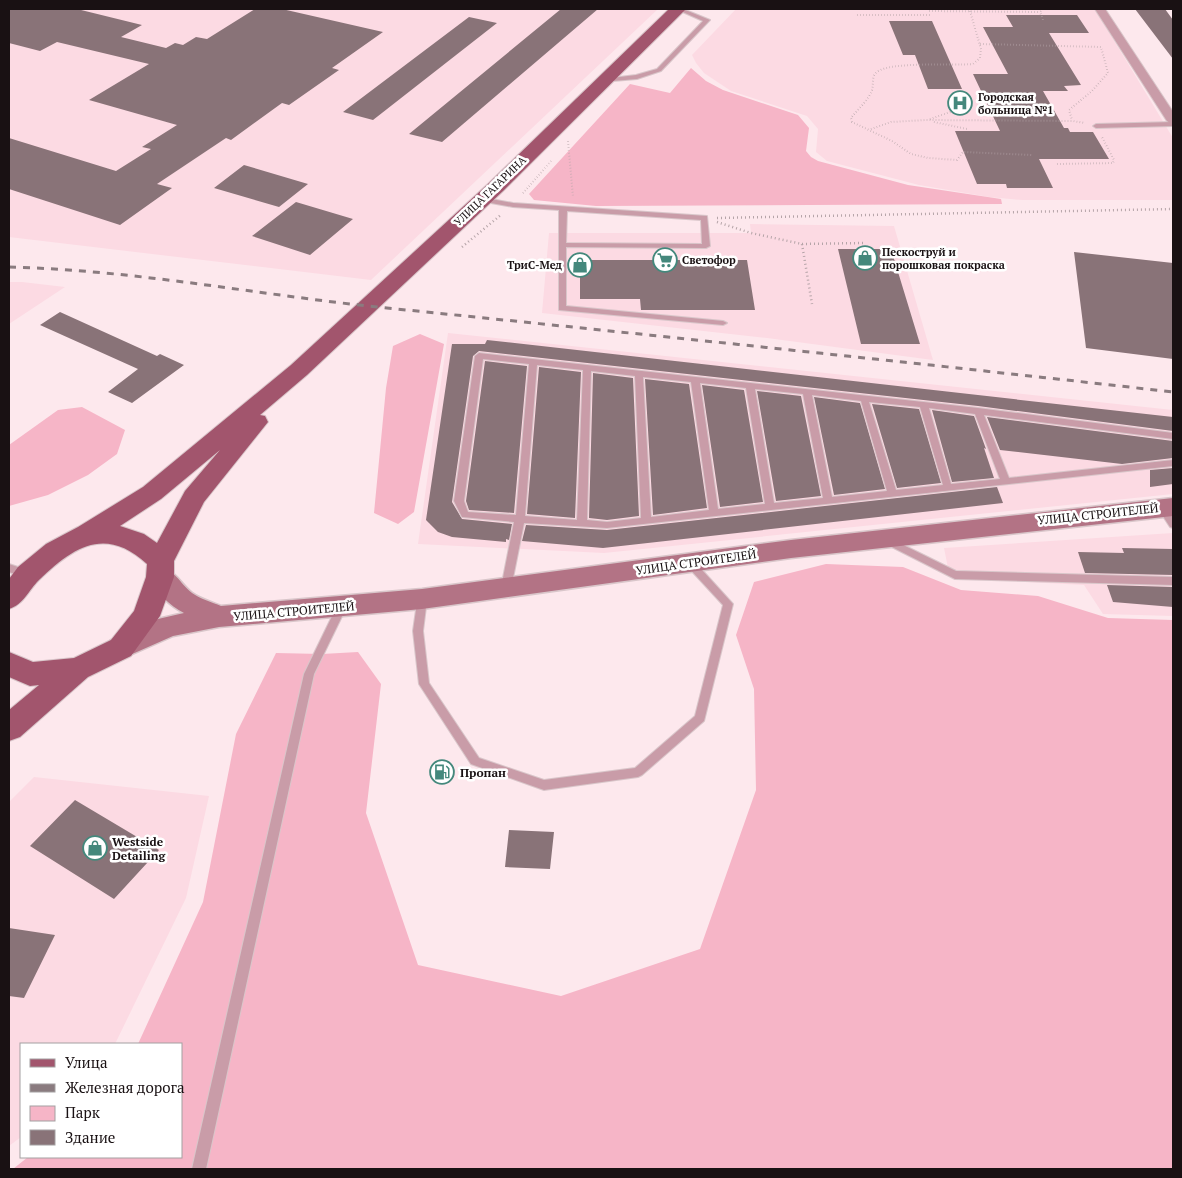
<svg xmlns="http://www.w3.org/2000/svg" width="1182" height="1178" viewBox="0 0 1182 1178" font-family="'PT Serif',serif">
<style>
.built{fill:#fcdae3}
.green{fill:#f6b5c7}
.building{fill:#897378}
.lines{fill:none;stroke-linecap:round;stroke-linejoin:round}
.service-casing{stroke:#d9c6ca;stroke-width:2}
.minor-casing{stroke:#d9c6ca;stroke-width:2}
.secondary-casing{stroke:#d9c6ca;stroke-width:3}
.primary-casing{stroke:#d9c6ca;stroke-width:2}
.path-far1{stroke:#b5a4a8;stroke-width:2;stroke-dasharray:0.5 2.5;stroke-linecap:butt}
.path{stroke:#b5a4a8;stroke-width:2.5;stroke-dasharray:1 3;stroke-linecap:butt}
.service{fill:#c99ca8;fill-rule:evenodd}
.minor{fill:#c99ca8;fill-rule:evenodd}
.secondary{fill:#b37385;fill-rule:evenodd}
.primary{fill:#a2556d;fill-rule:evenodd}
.rail{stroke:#8a7b7f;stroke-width:3;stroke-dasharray:7 7;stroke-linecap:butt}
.labels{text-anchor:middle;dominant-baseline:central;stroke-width:5;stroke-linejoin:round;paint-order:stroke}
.far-poi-label{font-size:11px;font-weight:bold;fill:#191113;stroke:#fff;text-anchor:start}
.far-street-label{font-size:11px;fill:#191113;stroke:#fff}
.street-label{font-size:12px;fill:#191113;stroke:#fff}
.poi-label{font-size:12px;font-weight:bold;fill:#191113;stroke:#fff;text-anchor:start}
</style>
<rect width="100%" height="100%" fill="#fde8ed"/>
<path class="built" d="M9,9H658L371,280L9,237Z
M736,9H1095L1173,138V200H1022L989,197L919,185L827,161L816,152L818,129L807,116L731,91L704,73L696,63L692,55Z
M750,224L894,226L933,360L767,338L542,313L549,233H751Z
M9,282H22L65,287L9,324Z
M448,333L1173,410V494L604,553L418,544Z
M1173,533V616L1103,614L1084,585L950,578L944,548Z
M34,777L209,796L186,898L115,1044H21V1137L9,1146V802Z"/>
<path class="green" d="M691,68L706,81L723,90L798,115L809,128L806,151L811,157L818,161L908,185L1001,199L1002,204L596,206L534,200L529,194L630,84L670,93Z
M420,334L444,344L414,512L398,524L374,513L386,388L393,346Z
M82,407L125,430L117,454L88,475L48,495L9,506V445L58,410Z
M826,564L903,567L961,590L1038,596L1108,618L1173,620V1169H13L28,1157H181V1044H138L203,902L236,734L276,653L322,654L358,652L381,684L366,813L418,965L561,996L700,949L756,790L754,689L736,635L754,582Z"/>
<path class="building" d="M9,9H77L142,25L121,37L166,48L175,43L183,45L196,37L207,39L255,9H282L383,32L332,68L339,70L289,105L282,103L231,140L226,138L157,184L172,188L120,225L9,189V138L116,171L151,149L142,147L177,125L89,100L149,64L57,42L40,51L9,43Z
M561,9H598L442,142L409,134Z
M1135,9H1165L1173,20V59Z
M1006,15H1077L1089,33H1049L1081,85L1064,86L1068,91H1043L1064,128H1068L1070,132H1093L1109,159H1039L1053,188H1007L1006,184H977L955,131H1000L973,74H1008L983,27H1013Z
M469,17L497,23L373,120L343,112Z
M889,21H932L962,89H928L915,55H903Z
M244,165L308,184L279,207L214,188Z
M296,202L353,219L310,255L252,236Z
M838,249H891L920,344H861Z
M1074,252L1173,263V359L1086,348Z
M580,260H747L755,310H641L640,299H580Z
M60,312L157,356L160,354L184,365L132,403L108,392L138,369L40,325Z
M487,340L1173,417V431L978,406L479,351L473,356L452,502L462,519L512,524L509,540L506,539V542L452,537L438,532L426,520L452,344H485Z
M485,361L527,366L514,513L469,510L466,501Z
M539,367L581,372L575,518L527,514Z
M593,373L633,378L639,516L607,520L589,518Z
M645,379L689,384L707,508L653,515Z
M702,385L744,390L763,502L720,507Z
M757,391L801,396L821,496L776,501Z
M814,397L860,403L885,489L834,495Z
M872,404L919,409L941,483L897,488Z
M932,410L974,416L986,449L984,448L994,478L952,482Z
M987,417L1173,441V458L1122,464L1000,450Z
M1173,468V484L1150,487V470Z
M997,487L1003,503L603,548L522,541L526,525L607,530Z
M1122,548L1173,549V575L1085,573L1078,552L1124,553Z
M1107,585L1173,587V607L1113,602Z
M75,800L159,850L114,899L30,846Z
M509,830L554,832L550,869L505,867Z
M9,928L55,935L24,998L9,996Z"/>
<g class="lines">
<g class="service-casing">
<path id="service" d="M676,9H683L710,20L661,71L637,79L601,82L600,81L603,79L636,75L657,69L703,21Z
M1173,122V126L1096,128L1093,126L1096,124Z
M480,197L513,203L707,216L710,246L706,248L566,247V306L723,321L727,323L723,325L559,310V210L513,207L480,201ZM567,211L701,220L702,244L566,243Z
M479,353L978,408L1173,433V439L984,415L1009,478L1173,460V466L607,528L524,523L511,588L506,592L501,588L514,522L462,517L454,501L475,356ZM483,359L529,364L516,515L468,512L464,501ZM537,365L583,370L577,520L525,516ZM591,371L635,376L641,518L607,522L587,520ZM643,377L691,382L709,510L651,517ZM700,383L746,388L765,504L718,509ZM755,389L803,394L823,498L774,503ZM812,395L861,401L887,491L832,497ZM869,402L920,407L943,485L896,490ZM929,408L975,414L1000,479L951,484Z
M1162,504L1165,505L1173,518V528L1170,527L1157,507Z
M885,536L956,571L1173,577V585L955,579L882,542L880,540Z
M690,559L693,560L733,604L704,721L642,775L638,777L544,790L471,764L419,684L413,631L418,596H426L427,599L423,631L429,683L479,758L544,780L635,768L695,716L723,605L687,566L685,563L687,560Z
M9,564L30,571L32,574L27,578L9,572Z
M342,602L346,603L347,606L314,674L206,1169H192L304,674L337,606L338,603Z"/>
</g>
<g class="minor-casing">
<path id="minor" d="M1095,9H1105L1173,112V125L1167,121Z"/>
</g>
<g class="secondary-casing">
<path id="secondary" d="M1173,498V516L791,558L422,609L219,627L173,636L121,659L111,656L107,648L111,640L158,619L184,613C170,606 155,591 147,577L151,570C173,563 177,581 192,593C200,599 212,602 221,606L422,589L791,540Z"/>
</g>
<g class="primary-casing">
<path id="primary" d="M669,9H686L503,191L307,375L260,415L265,416L268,422L204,502L174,561V577L160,616L131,656L88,677L20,737L9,741V710L39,685L30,686L9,677V652L33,662L74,658L111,640L134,611L146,577L147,564C106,526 74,546 39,580C28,591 24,604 9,609V579L18,567L46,544L78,527L143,487L291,365L489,183ZM220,450L185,491L157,543L144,534L120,526L161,499Z"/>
</g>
<path class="path-far1" d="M1043,9L1040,12L1043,20
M929,11L1040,12
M970,11L981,49L980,58L973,64C953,66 891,61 877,72C871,76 874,84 872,90C868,101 858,109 851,118L852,122L892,141L911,154L928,158L957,160L963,152L1032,155
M857,15H931
M980,44L1101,47L1108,73L1092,91L1069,110L1072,120
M930,119L965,107
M934,122L967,129
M871,129L891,122L926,120L1073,121L1085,123
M568,141L573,197
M1057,164L1113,163L1114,160L1102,137
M523,193L552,160"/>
<path class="path" d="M717,218L1173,209
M717,222L751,233L802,244L812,304
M802,244L864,243
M462,247L502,214"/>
<use href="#service" class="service"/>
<use href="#minor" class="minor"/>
<use href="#secondary" class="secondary"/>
<use href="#primary" class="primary"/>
<path class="rail" d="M9,267C133,270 254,294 377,307C643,334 908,362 1173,392"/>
</g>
<defs>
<g id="hospital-ring" transform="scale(1.25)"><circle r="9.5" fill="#fff" stroke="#44887c" stroke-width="1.5"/><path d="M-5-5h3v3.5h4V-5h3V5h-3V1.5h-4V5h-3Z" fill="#44887c"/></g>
<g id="shop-ring" transform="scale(1.25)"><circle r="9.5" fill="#fff" stroke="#44887c" stroke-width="1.5"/><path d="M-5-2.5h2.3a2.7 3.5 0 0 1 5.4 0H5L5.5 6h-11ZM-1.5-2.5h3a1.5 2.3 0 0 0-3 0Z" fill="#44887c"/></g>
<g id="supermarket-ring" transform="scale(1.25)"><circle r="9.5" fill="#fff" stroke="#44887c" stroke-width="1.5"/><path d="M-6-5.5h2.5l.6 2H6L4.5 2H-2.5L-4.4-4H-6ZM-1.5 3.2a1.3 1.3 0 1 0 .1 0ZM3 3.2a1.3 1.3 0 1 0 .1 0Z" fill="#44887c"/></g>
<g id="fuel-ring" transform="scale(1.25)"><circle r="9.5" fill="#fff" stroke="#44887c" stroke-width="1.5"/><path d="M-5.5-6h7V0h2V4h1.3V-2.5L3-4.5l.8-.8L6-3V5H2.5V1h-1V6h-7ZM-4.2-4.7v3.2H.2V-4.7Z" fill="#44887c"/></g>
</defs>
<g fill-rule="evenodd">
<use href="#hospital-ring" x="960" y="103"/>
<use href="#shop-ring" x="865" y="258"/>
<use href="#supermarket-ring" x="665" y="260"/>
<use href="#shop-ring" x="580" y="265"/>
<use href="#fuel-ring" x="442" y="772"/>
<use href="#shop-ring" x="95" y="848"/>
</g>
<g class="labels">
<g class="far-poi-label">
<text x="978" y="97">Городская<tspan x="978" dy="13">больница №1</tspan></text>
<text x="882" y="252">Пескоструй и<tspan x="882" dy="13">порошковая покраска</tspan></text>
<text x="682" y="260">Светофор</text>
<text x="562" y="265" text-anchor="end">ТриС-Мед</text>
</g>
<g class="far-street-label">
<text transform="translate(490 191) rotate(-44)">УЛИЦА ГАГАРИНА</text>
</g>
<g class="street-label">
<text transform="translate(1098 514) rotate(-6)">УЛИЦА СТРОИТЕЛЕЙ</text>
<text transform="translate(696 562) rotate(-8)">УЛИЦА СТРОИТЕЛЕЙ</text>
<text transform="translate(294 611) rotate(-5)">УЛИЦА СТРОИТЕЛЕЙ</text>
</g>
<g class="poi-label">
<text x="460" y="772">Пропан</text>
<text x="112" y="841">Westside<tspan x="112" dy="14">Detailing</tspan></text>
</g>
</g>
<rect width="1182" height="1178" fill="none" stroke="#191113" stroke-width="20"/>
<rect x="20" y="1043" width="162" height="115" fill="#ffffff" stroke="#a3a0a1"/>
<rect x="30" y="1059" width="25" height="8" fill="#a2556d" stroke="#a3a0a1"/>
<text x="65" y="1068" font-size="15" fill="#191113">Улица</text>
<rect x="30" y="1084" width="25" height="8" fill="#8a7b7f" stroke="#a3a0a1"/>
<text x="65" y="1093" font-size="15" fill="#191113">Железная дорога</text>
<rect x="30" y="1106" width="25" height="15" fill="#f6b5c7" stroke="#a3a0a1"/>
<text x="65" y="1118" font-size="15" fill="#191113">Парк</text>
<rect x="30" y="1130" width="25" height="15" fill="#897378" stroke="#a3a0a1"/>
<text x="65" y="1143" font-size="15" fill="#191113">Здание</text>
</svg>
